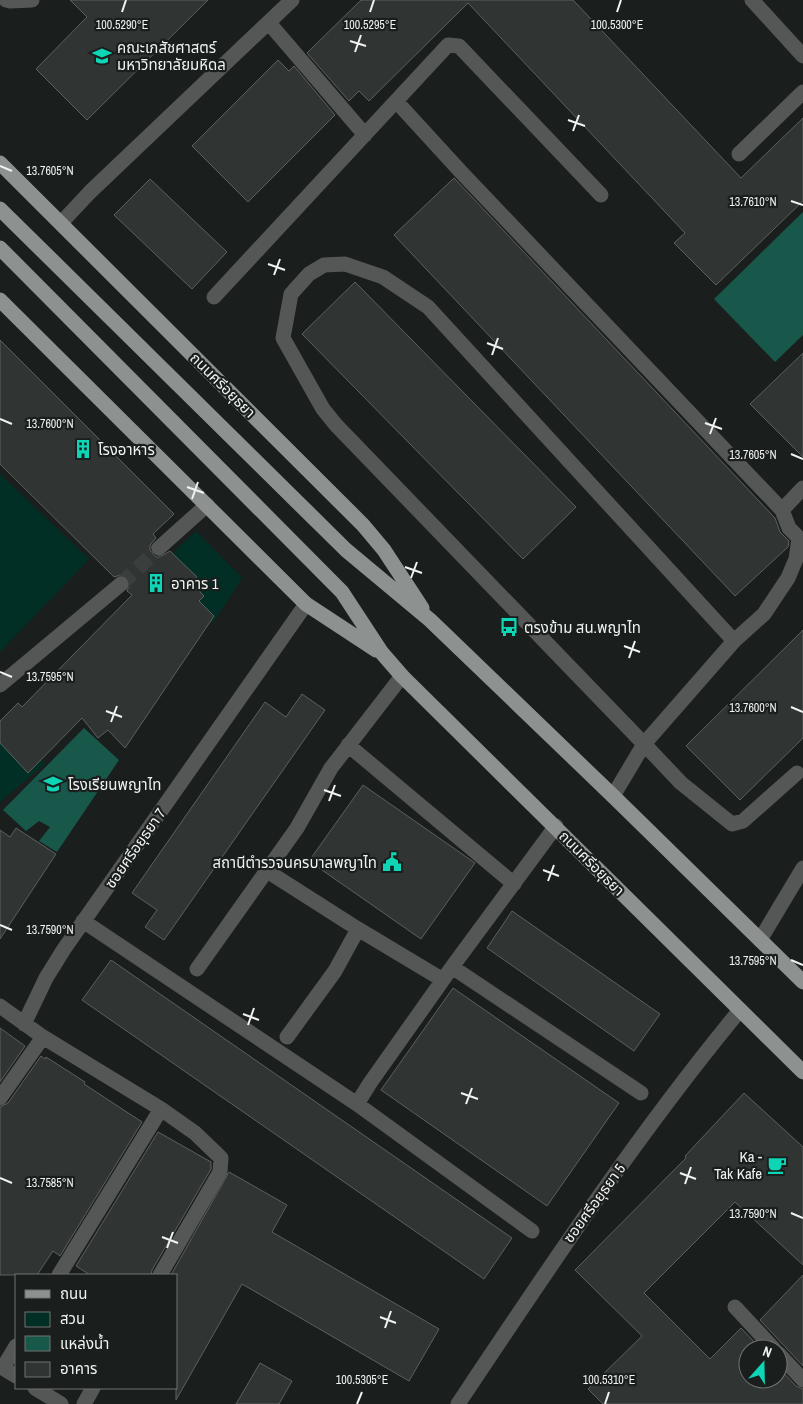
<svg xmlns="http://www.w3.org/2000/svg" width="803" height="1404" viewBox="0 0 803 1404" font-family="'Archivo Narrow','Noto Sans Thai',sans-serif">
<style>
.green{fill:#012f26}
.water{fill:#18584b}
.building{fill:#303432;stroke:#5c615f}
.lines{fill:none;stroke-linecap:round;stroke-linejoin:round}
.minor-tunnel{stroke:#3a3e3d;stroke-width:15;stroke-dasharray:15 8;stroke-linecap:butt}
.minor{stroke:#555756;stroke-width:15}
.major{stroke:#8d9190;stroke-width:15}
.ticks{fill:none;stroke:#f0f3f2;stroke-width:2}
.labels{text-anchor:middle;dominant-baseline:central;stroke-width:4.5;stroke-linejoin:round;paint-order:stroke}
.poi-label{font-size:15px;fill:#f0f3f2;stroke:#1a1e1d;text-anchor:start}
.street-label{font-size:15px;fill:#f0f3f2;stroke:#1a1e1d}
.ticks-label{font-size:12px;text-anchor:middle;fill:#f0f3f2;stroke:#1a1e1d;stroke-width:4.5;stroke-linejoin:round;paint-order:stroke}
</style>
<rect width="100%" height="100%" fill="#1a1e1d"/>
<path class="green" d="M0,474L89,559L0,652Z
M196,531L242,578L213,623L156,569Z
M5,718L45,764L0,802V722Z"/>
<path class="water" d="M803,212V335L775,362L714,299Z
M84,728L119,760L57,852L39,841L50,827L39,821L26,831L3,810Z"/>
<path class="building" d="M70,0H208L87,120L36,69L87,17Z
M361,0H573L741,178L803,118V201L716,285L674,243L685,233L468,3L369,101L359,91L349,101L307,53Z
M278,60L289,71L294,66L335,115L248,202L192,146Z
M454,178L775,518L780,532L789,541L788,547L735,596L394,235Z
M150,179L227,252L192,289L114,215Z
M355,282L576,507L523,559L302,334Z
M0,340L174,514L153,534L156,538L150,545V550L156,557H160L170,551L197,577L191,582L204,596L199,601L214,616L125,748L108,730L98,738L82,718L28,773L0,743V721L18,703L22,707L132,595L127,591L130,583L128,578L120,575L114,577L0,464Z
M803,353V457L750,404Z
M803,630V738L740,800L686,746Z
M302,694L325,710L164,940L145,927L157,910L132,893L265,702L286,717Z
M363,785L475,863L421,939L309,861Z
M16,828L56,854L0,939V830L10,837Z
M512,911L660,1014L634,1051L487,948Z
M111,960L512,1238L484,1279L82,1000Z
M453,988L619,1103L547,1206L381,1090Z
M0,1028L25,1046L0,1082Z
M41,1056L45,1059L46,1057L85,1082L84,1084L142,1122L60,1256L53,1251L37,1275H0V1107L8,1103Z
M744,1093L803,1147V1265L735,1202L644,1293L710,1359L741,1328L761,1349H748V1379H778V1367L796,1386L803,1389V1404H603L588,1389L642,1336L575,1270L686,1158L685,1156Z
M158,1132L211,1162V1169L152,1270L151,1275H90L76,1266Z
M229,1172L287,1205L272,1232L439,1329L409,1381L242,1284L176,1400V1275H171Z
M803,1275V1366L760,1320Z
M260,1363L292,1381L279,1404H236Z"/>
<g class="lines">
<path class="minor-tunnel" d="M121,584L159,548"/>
<path class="minor" d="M6,0L10,1L32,0
M752,0L803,56
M269,23L365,135
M396,101L461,172L782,510L803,488
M739,154L803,92
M61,223L90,192L292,0
M214,297L448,45L459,46L601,195
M782,510L789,528L799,538L796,559L788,578L764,614L734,641L644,744L681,783L732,824L743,821L797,773
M159,548L207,505
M0,685L121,584
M348,745L514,884
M613,796L644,744L336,425L323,409L283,338L291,294L309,274L324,265L345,264L383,277L428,307L734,641
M267,871L358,929L443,980
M83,921L357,1104L532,1231
M760,940L803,868
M452,967L641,1093
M197,969L297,828L331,768L402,676
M0,1006L43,1037L161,1109L195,1133L221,1158L220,1172L160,1275
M24,1024L46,978L64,949L306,604
M287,1037L335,971L358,929
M0,1098L43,1037
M357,1104L370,1083L452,967L556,826
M59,1275L161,1109
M735,1307L774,1349
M16,1346L3,1368L16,1376
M778,1353L803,1380
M35,1388L61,1404
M84,1404L93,1388
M458,1404C548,1269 637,1135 740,1010"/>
<path class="major" d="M0,163L363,525L384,550L422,608
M0,209L346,550L430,620L613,796L803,982
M0,248L342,592L382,653L402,676L803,1072
M0,300L306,604L376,650"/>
</g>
<path class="ticks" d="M122,12L126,0M370,12L374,0M617,12L621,0M350,41L366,46M355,52L361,35M568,120L585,126M573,131L579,115M0,166L12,171M791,201L803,205M268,264L285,270M274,275L280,259M487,343L503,349M492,355L498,338M0,419L12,424M705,423L722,429M710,434L716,418M791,454L803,459M187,487L204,493M192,499L198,482M405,567L422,573M411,578L417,562M624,646L640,652M629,658L635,641M0,672L12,677M791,707L803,712M106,711L122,717M111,722L117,706M324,790L341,796M329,801L335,785M543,870L559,876M548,881L554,865M0,925L12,930M791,960L803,965M243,1014L259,1020M248,1025L254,1008M461,1093L478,1099M466,1104L472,1088M680,1173L696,1179M0,1178L12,1183M685,1184L691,1167M791,1213L803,1218M162,1237L178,1243M167,1248L173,1232M380,1317L396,1323M385,1328L391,1311M357,1404L362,1392M605,1404L609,1392"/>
<defs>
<g id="university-bare" transform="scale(1.5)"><path d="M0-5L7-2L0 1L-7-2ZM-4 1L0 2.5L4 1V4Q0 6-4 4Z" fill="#0dd5b5" stroke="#1a1e1d" stroke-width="2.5" paint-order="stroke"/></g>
<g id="building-bare" transform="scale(1.5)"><path d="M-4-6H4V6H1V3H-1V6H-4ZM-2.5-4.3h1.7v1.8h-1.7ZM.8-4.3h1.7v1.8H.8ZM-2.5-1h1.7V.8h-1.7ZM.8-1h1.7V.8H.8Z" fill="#0dd5b5" stroke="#1a1e1d" stroke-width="2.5" paint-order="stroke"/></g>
<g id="bus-bare" transform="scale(1.5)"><path d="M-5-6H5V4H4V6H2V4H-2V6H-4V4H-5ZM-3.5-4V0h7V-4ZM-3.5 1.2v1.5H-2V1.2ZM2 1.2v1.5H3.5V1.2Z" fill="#0dd5b5" stroke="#1a1e1d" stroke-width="2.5" paint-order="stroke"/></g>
<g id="school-bare" transform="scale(1.5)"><path d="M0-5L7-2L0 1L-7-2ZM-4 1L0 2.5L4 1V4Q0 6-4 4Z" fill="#0dd5b5" stroke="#1a1e1d" stroke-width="2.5" paint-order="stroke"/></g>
<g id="civic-bare" transform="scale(1.5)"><path d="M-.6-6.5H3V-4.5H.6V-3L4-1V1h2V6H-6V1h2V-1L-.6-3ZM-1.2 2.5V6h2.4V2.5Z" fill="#0dd5b5" stroke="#1a1e1d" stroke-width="2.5" paint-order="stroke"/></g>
<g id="cafe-bare" transform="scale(1.5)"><path d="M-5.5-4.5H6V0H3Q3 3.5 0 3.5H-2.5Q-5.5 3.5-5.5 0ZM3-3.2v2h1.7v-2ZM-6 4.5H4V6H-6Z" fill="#0dd5b5" stroke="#1a1e1d" stroke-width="2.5" paint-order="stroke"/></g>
</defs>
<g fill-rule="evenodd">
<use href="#university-bare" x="102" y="56"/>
<use href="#building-bare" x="83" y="449"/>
<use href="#building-bare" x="156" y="583"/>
<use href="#bus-bare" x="509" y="627"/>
<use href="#school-bare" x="53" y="784"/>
<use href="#civic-bare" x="392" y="862"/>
<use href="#cafe-bare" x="777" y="1165"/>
</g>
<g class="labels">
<g class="poi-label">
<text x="117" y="47">คณะเภสัชศาสตร์<tspan x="117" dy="17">มหาวิทยาลัยมหิดล</tspan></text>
<text x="98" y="449">โรงอาหาร</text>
<text x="171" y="583">อาคาร 1</text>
<text x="524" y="627">ตรงข้าม สน.พญาไท</text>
<text x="68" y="784">โรงเรียนพญาไท</text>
<text x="377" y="862" text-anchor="end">สถานีตำรวจนครบาลพญาไท</text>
<text x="762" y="1156" text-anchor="end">Ka -<tspan x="762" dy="17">Tak Kafe</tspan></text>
</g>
<g class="street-label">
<text transform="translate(223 385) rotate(45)">ถนนศรีอยุธยา</text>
<text transform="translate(135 848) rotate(-55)">ซอยศรีอยุธยา 7</text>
<text transform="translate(592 863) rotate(45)">ถนนศรีอยุธยา</text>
<text transform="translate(594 1203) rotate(-54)">ซอยศรีอยุธยา 5</text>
</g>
</g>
<g class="ticks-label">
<text x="122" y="29">100.5290°E</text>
<text x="370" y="29">100.5295°E</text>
<text x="617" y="29">100.5300°E</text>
<text x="50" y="175">13.7605°N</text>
<text x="753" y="206">13.7610°N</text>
<text x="50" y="428">13.7600°N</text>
<text x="753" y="459">13.7605°N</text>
<text x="50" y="681">13.7595°N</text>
<text x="753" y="712">13.7600°N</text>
<text x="50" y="934">13.7590°N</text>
<text x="753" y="965">13.7595°N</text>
<text x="50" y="1187">13.7585°N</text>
<text x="753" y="1218">13.7590°N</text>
<text x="362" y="1384">100.5305°E</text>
<text x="609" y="1384">100.5310°E</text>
</g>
<rect x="15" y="1274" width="162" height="115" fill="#1a1e1d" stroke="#707372"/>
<rect x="25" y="1290" width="25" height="8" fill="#8d9190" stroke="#707372"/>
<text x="60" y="1299" font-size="15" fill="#f0f3f2">ถนน</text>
<rect x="25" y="1312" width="25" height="15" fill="#012f26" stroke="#707372"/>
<text x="60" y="1324" font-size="15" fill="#f0f3f2">สวน</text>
<rect x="25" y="1336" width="25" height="15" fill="#18584b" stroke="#707372"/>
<text x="60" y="1349" font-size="15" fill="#f0f3f2">แหล่งน้ำ</text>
<rect x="25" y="1362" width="25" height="15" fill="#303432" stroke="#707372"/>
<text x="60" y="1374" font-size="15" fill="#f0f3f2">อาคาร</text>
<g transform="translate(763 1364) rotate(20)"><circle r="24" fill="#1a1e1d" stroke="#707372"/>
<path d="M0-4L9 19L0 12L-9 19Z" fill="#0dd5b5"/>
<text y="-8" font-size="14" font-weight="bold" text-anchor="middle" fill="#f0f3f2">N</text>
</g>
</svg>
